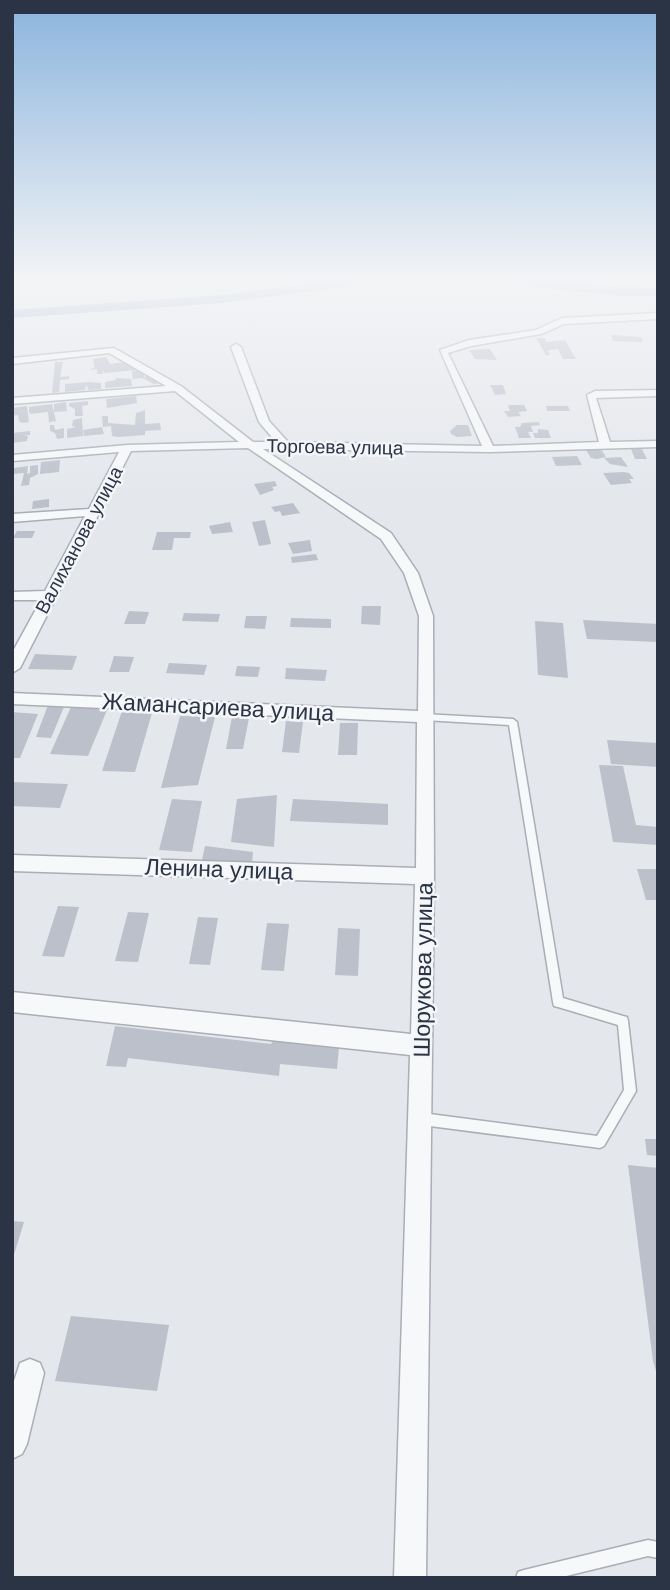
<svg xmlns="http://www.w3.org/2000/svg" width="670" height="1590" viewBox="0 0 670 1590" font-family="Arial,sans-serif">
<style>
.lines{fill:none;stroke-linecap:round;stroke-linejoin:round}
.river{fill:#9fb4cc;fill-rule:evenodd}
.building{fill:#bbc0ca}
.service-casing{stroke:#a9aeb7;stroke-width:3}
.minor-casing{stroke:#a9aeb7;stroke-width:3}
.service{fill:#f7f8fa;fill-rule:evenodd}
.minor{fill:#f7f8fa;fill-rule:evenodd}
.labels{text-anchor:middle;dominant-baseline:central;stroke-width:5;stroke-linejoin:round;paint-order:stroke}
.far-street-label{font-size:19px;fill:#2b3445;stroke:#f4f6f9}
.street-label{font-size:23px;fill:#2b3445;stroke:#f4f6f9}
</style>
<rect width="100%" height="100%" fill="#e4e7ec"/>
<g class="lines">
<path class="river" d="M363,277H396L390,281L221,303L12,318V310L221,295Z
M472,277C534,277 595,288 658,288V296H621L478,281Z"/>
</g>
<path class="building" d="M611,335L641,337L643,342L613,341Z
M536,338H545L546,342L565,340L576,359H563L558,349L548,350L550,355H546Z
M490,349L497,360L475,359L469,350Z
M106,357L110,364L126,362L137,370L104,373L102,370L103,374H97V369L90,370L96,366H94L93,359Z
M55,362H63L60,377L69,376V379L60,380L59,392L52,393Z
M143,370L144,377L149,375L163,383L154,384L142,378L133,379L132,371Z
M116,378L131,379L132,386L105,388V382L116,380Z
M90,382L101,383V389L89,390L86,385L85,390L65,392V384Z
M490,385H503L506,394L495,395Z
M136,396L137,403L107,408L106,399Z
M88,401V405L82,406L83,416H75V409L69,406V403Z
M66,402L67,411L54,412V404Z
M52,404L56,421L49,422L48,412L31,414L29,412V407Z
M508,405H524L527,411L518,412L521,416L508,417L504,411H510Z
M27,406L29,422L22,423L19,421L18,415L12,416V408Z
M546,406H568L570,411H547Z
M145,410V424L160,423L161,430L145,431V435L118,437L112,436L111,426L103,427L102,416H108V423L135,425L136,413Z
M82,418L83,436L67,438V429L76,427L72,426L73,420Z
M539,422L540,425L531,426L533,432H528L531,438H519L515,427H520L522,423Z
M50,425H54L55,430L64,428V438L57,439L55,433L50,431Z
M457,425H468L472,436L457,437L451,434L450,431Z
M102,427L104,434L84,436L83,430Z
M538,429L548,430L551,438H535L533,433H538Z
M30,431V435H24L28,436L27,441L12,443V433Z
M601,449L606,457L597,459L591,458L586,450Z
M631,449H642L647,459H635Z
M577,456L582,465L556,466L552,457Z
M621,457L628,467L610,464L604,458Z
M60,460L59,472L40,474L41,462Z
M38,465V474L30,478L29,485L21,486L24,473L13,474L14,468L28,466L27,474L30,473V466Z
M624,472L629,473L634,479H629L632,483L611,485L603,473Z
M275,481L277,486L272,487L274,490L260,495L254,484Z
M49,499V507L32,509L33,501Z
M293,503L300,513L282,516L280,511L275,512L271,507Z
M265,520L271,544L259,546L252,522Z
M230,522L233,532L212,534L209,526Z
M17,531H35L32,538H13Z
M157,532H191L190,538H174L172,550H152Z
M310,540L312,551L293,554L288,543Z
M316,554L318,560L292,563L291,557Z
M362,606H381L380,625L361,624Z
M129,611L149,612L145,624H124Z
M184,613L220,614L218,622L182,621Z
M246,616H267L265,629L244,628Z
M291,618L331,619V628L290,627Z
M583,620L658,624V642L587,639Z
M535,621L563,623L568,678L538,675Z
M35,654L77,656L72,670L28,669Z
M114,656L134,657L129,672H109Z
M169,663L207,665L204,675L166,673Z
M237,666L260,667L258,677L235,676Z
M286,668L327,670L325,681L285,679Z
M48,705L64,707L51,738L36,737Z
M71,707L107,710L88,756L50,754Z
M122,711L152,713L135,772L102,771Z
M12,712L38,714L20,758H12Z
M180,716L215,717L198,785L161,788Z
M232,717L249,718L243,749H226Z
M286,721L303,722L299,753L282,752Z
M340,723H358L357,755H338Z
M607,740L658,743V767L611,764Z
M599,765L623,766L636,825L658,827V845L613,842Z
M12,782L68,784L60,808L12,806Z
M277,795L274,847L231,842L237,799Z
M172,799L202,801L192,852L159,850Z
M293,799L388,804V825L290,821Z
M205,846L253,852L252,864L202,860Z
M637,869H658V900H646Z
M58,906L79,907L64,957L42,956Z
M128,912L149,913L138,962L115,961Z
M198,917L218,918L210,965L189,964Z
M267,923L289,924L284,971L261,970Z
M338,928L360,929L358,976L335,975Z
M115,1026L271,1044L273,1040L339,1047L337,1069L280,1064L279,1076L128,1058L126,1067L106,1066Z
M645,1139H656L658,1156L647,1155Z
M628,1165L658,1168V1378L653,1361Z
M12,1221L24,1222L13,1258H12Z
M71,1316L169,1325L157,1391L55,1381Z"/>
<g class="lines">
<g class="service-casing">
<path id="service" d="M424,714L513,719L517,722L563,998L623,1016L627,1017L628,1021L636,1091L604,1146L600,1148L422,1125L418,1123L416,1119L418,1115L422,1113L597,1136L624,1090L618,1025L558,1007L554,1006L553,1002L509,725L424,720L420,717Z
M648,1540L658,1542V1558L648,1556L558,1578H516L518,1572L524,1570Z"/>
</g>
<g class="minor-casing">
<path id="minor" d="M658,313V319L564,324L541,334L471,346L448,353L493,446L599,442L587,395L595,391L658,390V396L596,398L610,442L658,441V447L489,452L263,449L391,533L418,573L433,616L434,876L426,1578H394L410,1055L12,1012V992L411,1034L415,884L12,871V855L416,868L417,722L12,704V693L418,711L419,616L404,573L381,539L248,448L131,451L20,668L12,673V653L41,600H12V592L45,591L85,516L12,522V514L89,509L119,452L12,461V455L127,445L239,442L175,391L12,404V398L166,386L109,353L12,364V358L114,348L181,386L253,442H276L259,422L231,347L236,344L241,347L269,421L288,442L482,446L440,350L469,340L536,330L562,318Z
M30,1359L40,1363L44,1373L27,1444L22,1454L12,1459V1387L20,1363Z"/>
</g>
<use href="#service" class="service"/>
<use href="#minor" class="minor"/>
</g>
<linearGradient id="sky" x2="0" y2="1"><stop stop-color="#8bb4dd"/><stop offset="0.56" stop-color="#f3f4f6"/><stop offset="1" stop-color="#f3f4f6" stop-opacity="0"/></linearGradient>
<rect width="670" height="499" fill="url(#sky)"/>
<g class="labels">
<g class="far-street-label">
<text transform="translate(335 447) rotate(1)">Торгоева улица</text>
<text transform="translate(79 540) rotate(-62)">Валиханова улица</text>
</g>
<g class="street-label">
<text transform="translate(218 707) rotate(3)">Жамансариева улица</text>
<text transform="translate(219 869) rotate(2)">Ленина улица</text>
<text transform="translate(423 970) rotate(-89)">Шорукова улица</text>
</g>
</g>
<rect width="670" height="1590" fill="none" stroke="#2b3445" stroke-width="28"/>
</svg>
